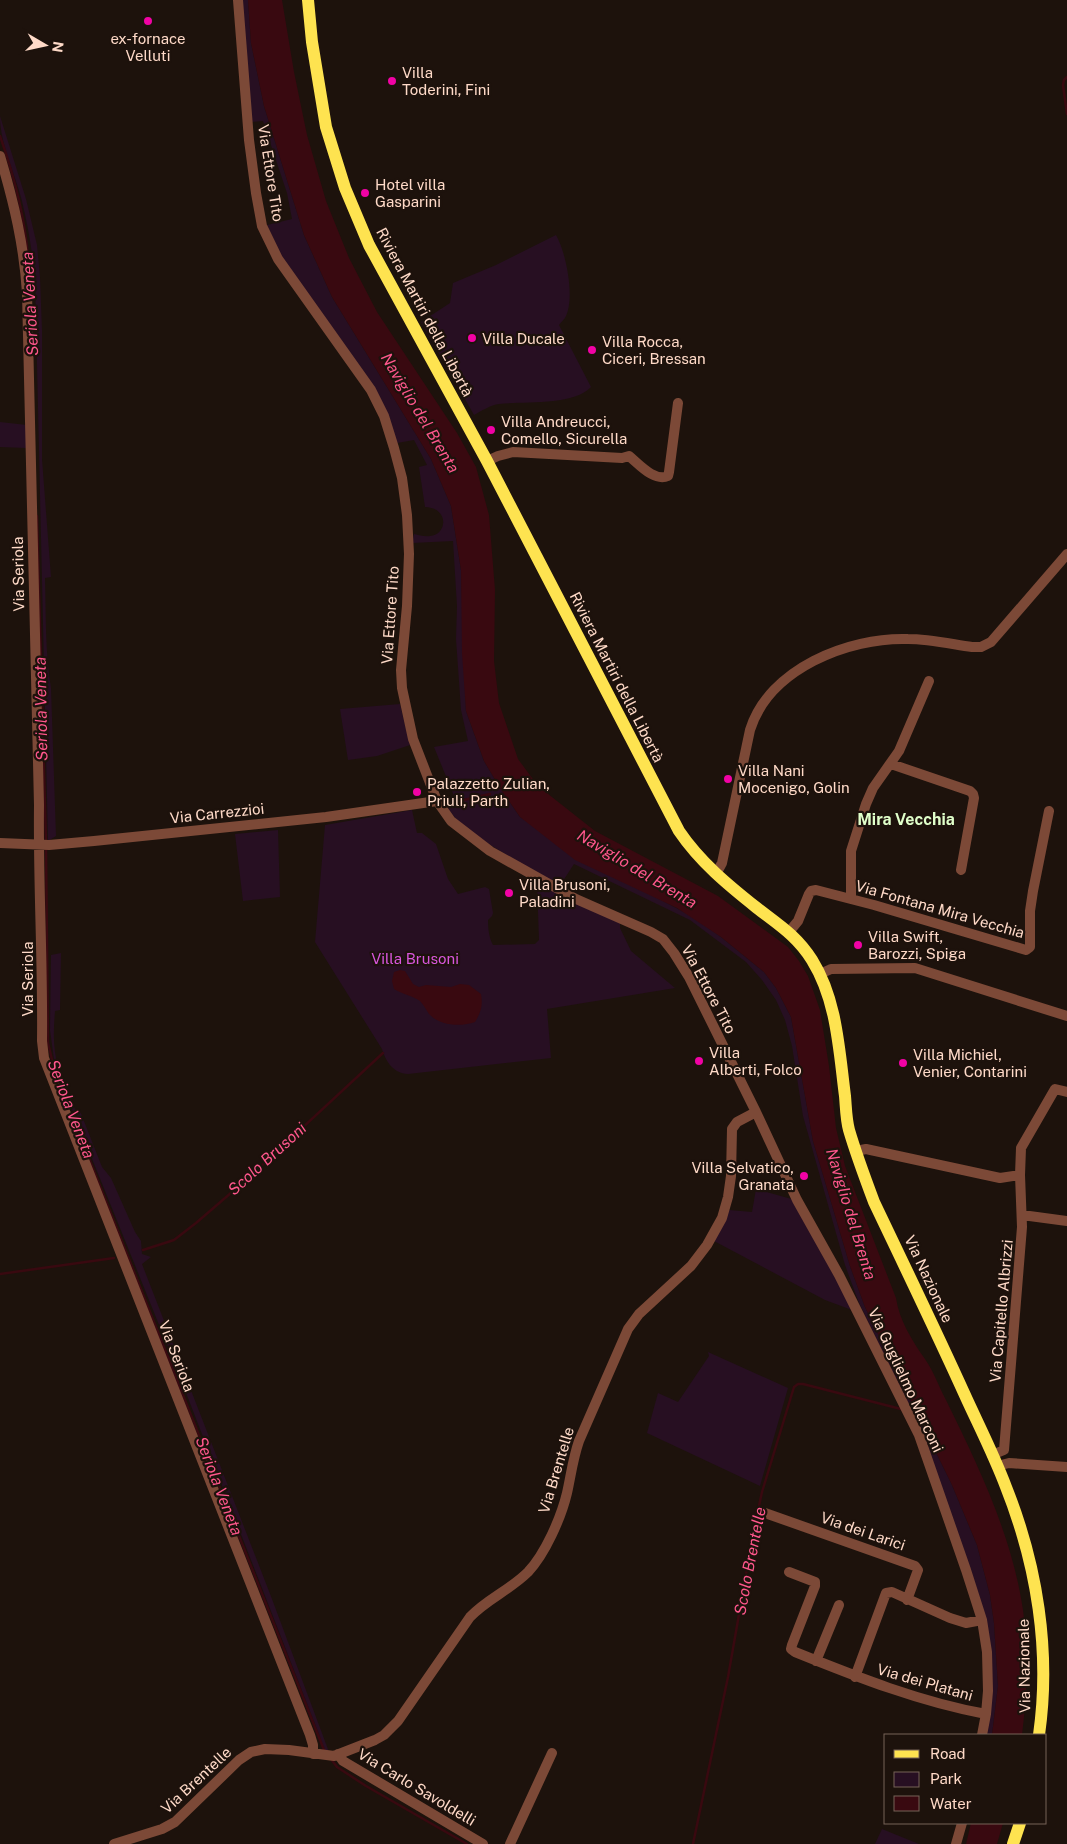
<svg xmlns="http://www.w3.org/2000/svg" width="1067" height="1844" viewBox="0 0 1067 1844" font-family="'Public Sans',sans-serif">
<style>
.green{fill:#270f22}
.water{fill:#390910}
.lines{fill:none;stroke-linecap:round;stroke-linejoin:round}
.stream{stroke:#390910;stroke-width:2.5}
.minor{stroke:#7c4937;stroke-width:10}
.tertiary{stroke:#7c4937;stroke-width:10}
.primary{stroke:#fee350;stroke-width:12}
.poi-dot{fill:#f102a5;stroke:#1d120c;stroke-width:2}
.labels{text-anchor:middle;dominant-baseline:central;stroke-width:4.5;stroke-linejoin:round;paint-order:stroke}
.poi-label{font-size:15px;fill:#ffdac8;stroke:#1d120c;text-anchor:start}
.street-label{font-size:15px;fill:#ffdac8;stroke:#1d120c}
.park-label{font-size:15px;fill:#d956dd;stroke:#1d120c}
.water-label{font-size:16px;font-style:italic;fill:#fe578c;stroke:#1d120c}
.neighbourhood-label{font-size:16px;font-weight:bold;fill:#e0ffca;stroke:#1d120c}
</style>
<rect width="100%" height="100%" fill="#1d120c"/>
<path class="green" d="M241,0H248L251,43L264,106L304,235L332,297L431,459L451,506L461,570L466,711L484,761L500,788L520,817L648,893L693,917L721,937L764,972L776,988L791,1017L813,1141L850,1266L865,1307L952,1485L977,1545L990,1595L994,1623L998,1686L992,1735H987L992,1688L957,1533L923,1434L859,1303L845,1265L803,1116L792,1046L785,1020L776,1000L762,980L746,962L690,920L574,864L559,887L474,835L458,822L442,801L454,796L434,747L468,741L461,710L456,639L457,606L453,541L412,543L414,534C419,535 425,537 430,536C447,535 450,508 425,507L419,467L427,465L414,440L397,443L385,409L280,254L267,225L292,219L287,193L263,121L251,122Z
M0,116L26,199L37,245L40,277L42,330V459L51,577L45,578C46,614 45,652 51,688L56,836L48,841L35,277C32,251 28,226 22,201C15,173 0,145 0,116Z
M556,235C566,252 575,297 566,316C565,319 561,322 559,325L591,387C573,406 524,401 499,404C491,405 481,411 474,415L421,322L450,303L453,283L496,265Z
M0,422L27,425L26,448L0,447Z
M400,704L410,745L377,756L348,760L340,709Z
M412,810L417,833H422L436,844L448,879L458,894L485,887L489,889L493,913L492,916L488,920C488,928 489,938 493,945L535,944L539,940L537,883L620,921V928L631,951L675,988L547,1009L551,1058L408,1074C393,1073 386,1062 382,1049L315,942L325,825Z
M278,830L280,897L243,901L235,834Z
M61,953L60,1010L55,1011C54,1024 53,1038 55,1052C57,1071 68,1090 75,1109L80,1111L102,1167L111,1178L135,1232L141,1241L142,1254L151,1257L142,1264L272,1599L329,1752L325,1751L318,1732L172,1357L55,1067L50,1030L51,955Z
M756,1189L795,1200L852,1310L825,1300L714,1241L729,1210L752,1212Z
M708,1352L788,1388L760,1486L647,1433L658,1393L678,1402L709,1356Z
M882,1829L919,1844H875Z"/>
<path class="water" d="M248,0H282L294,72L307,135L326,201L349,258L377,312L457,433L476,467L489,515L495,590L494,661L499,703L518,759L538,786L595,831L718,896L788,947L799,961L808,976L820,1010L829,1066L836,1128L845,1166L896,1298C899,1320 913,1342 925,1359C934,1372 939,1387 946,1400C979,1467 1012,1536 1023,1610C1029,1652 1027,1694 1022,1735H992L998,1686L994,1623L990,1595L977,1545L952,1485L865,1307L850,1266L813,1141L791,1017L776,988L764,972L721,937L677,908L575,860L520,817L500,788L484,761L466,711L462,653L461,570L451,506L431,459L332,297L304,235L264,106L251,43Z
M400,970L405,971L413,984L419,987L426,985L451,987L460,984L469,985L481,994C483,1006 481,1012 475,1022C461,1027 440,1026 429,1014C426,1010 424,1005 420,1001C413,996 402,994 394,989L392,981L394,972Z
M971,1823H1003L997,1844H966Z"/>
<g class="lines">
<path class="stream" d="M1067,77L1064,80L1063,85L1067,114
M0,136C14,176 25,216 28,258
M37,516L46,843
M446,804L490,794
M46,848L48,1043L55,1072
M77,1128L324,1750
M143,1250L174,1240L196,1223L246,1180L383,1053
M0,1274L114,1258
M331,1759L337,1767L366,1786L467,1844
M693,1844L728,1677L754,1529L762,1492L794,1387L798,1384H803L901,1409"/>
<path class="minor" d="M238,0L249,140L256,193L262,226L278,259L371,390L384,416L394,448L402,478L407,515L409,554L407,606L401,670L402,688L413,739L437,801L451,821L490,851L576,899L651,932L663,939L674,953L689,977L756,1112L797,1200L839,1275L919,1435L966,1570L982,1620L987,1652L988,1691L986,1714L982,1735
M0,156C14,203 24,245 27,293L39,805C38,884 43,962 42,1041L44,1058L310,1735L313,1745V1754
M487,461L498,456L513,452L622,458L629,456C639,464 654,482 668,476L669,472L678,403
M891,764L970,791L973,794L974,798L961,870
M0,843L49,845L94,841L326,817L437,801
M716,874L722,863L750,730C769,669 848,637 908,639C929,639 951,644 972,647H981L991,642L1067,554
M851,899V851L866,804L873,788L899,751L929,681
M789,932L798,921L809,894L811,891L816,890L874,905L1026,950L1030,947V911L1033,891L1049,811
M820,974L831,969L915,968L1067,1016
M856,1151L866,1149L1000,1178L1020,1175L1022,1227L1004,1450L992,1455
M1020,1175L1021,1148L1055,1089L1067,1092
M1022,1215L1067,1221
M765,1513L915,1566L918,1570L907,1600
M789,1572L815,1582V1586L792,1645L791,1649L795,1652C857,1677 920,1702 986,1714
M816,1661L839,1605
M855,1677L886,1593L892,1592L950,1618L966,1623L982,1620
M338,1754L343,1761L483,1844
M114,1844L162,1829L175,1822L239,1760L251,1752L265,1749L289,1750L334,1756L375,1740L384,1735L398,1721L470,1617C487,1599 510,1590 528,1572C545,1554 561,1518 567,1493C571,1475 573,1458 579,1441L628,1329L639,1314L691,1266L707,1245L722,1218L728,1197L731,1176L732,1129L737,1122L756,1112
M510,1844L552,1753
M956,1844L962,1823"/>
<path class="tertiary" d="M997,1466L1009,1463L1067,1467"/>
<path class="primary" d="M308,0L312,42L326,127L345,188L369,245L487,461L679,831C700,862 728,885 757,908C779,925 797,936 812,960C837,1000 839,1050 845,1096C846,1107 846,1119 849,1130C856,1154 865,1178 874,1202C904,1265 935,1329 964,1393C978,1424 994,1455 1006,1487C1037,1565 1051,1651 1039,1735
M1013,1844L1020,1823"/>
</g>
<g class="poi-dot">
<circle cx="148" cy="21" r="5"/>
<circle cx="392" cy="81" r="5"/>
<circle cx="365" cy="193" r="5"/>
<circle cx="472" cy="338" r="5"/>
<circle cx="592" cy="350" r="5"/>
<circle cx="491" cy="430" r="5"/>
<circle cx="728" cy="779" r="5"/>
<circle cx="417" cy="792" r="5"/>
<circle cx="509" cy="893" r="5"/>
<circle cx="858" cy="945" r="5"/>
<circle cx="699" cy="1061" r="5"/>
<circle cx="903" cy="1063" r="5"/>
<circle cx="804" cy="1176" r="5"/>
</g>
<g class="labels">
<g class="poi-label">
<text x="148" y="38" text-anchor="middle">ex-fornace<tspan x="148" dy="17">Velluti</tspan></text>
<text x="402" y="72">Villa<tspan x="402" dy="17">Toderini, Fini</tspan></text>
<text x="375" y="184">Hotel villa<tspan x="375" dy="17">Gasparini</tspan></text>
<text x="482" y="338">Villa Ducale</text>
<text x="602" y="341">Villa Rocca,<tspan x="602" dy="17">Ciceri, Bressan</tspan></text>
<text x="501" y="421">Villa Andreucci,<tspan x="501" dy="17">Comello, Sicurella</tspan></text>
<text x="738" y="770">Villa Nani<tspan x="738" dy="17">Mocenigo, Golin</tspan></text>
<text x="427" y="783">Palazzetto Zulian,<tspan x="427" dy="17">Priuli, Parth</tspan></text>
<text x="519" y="884">Villa Brusoni,<tspan x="519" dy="17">Paladini</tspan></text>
<text x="868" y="936">Villa Swift,<tspan x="868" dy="17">Barozzi, Spiga</tspan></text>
<text x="709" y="1052">Villa<tspan x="709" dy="17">Alberti, Folco</tspan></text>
<text x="913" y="1054">Villa Michiel,<tspan x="913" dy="17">Venier, Contarini</tspan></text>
<text x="794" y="1167" text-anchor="end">Villa Selvatico,<tspan x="794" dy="17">Granata</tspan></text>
</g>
<g class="street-label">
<text transform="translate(271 173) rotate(81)">Via Ettore Tito</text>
<text transform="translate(425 312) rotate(62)">Riviera Martiri della Libertà</text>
<text transform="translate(18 574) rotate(-91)">Via Seriola</text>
<text transform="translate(390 615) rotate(-86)">Via Ettore Tito</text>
<text transform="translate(617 677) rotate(63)">Riviera Martiri della Libertà</text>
<text transform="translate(217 813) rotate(-6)">Via Carrezzioi</text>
<text transform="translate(940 909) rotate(16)">Via Fontana Mira Vecchia</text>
<text transform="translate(27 979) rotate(-90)">Via Seriola</text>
<text transform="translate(709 989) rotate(62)">Via Ettore Tito</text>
<text transform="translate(929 1279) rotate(65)">Via Nazionale</text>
<text transform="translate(1001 1311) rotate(-85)">Via Capitello Albrizzi</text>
<text transform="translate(177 1356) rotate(69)">Via Seriola</text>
<text transform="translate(906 1380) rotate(65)">Via Guglielmo Marconi</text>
<text transform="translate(556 1470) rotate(-73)">Via Brentelle</text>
<text transform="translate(863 1531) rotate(19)">Via dei Larici</text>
<text transform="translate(1024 1666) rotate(-91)">Via Nazionale</text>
<text transform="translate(925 1682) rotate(16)">Via dei Platani</text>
<text transform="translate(196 1780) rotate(-43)">Via Brentelle</text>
<text transform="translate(417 1787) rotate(31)">Via Carlo Savoldelli</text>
</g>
<g class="park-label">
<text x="415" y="958">Villa Brusoni</text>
</g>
<g class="water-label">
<text transform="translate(30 304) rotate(-93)">Seriola Veneta</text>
<text transform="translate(420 413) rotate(59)">Naviglio del Brenta</text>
<text transform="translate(41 709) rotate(-91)">Seriola Veneta</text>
<text transform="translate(637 869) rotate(31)">Naviglio del Brenta</text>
<text transform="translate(71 1109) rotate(69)">Seriola Veneta</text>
<text transform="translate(267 1159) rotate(-42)">Scolo Brusoni</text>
<text transform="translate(851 1214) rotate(73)">Naviglio del Brenta</text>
<text transform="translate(219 1486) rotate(69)">Seriola Veneta</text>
<text transform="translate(750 1561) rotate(-79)">Scolo Brentelle</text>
</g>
<g class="neighbourhood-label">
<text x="906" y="819">Mira Vecchia</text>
</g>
</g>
<rect x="884" y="1734" width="162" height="90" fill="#1d120c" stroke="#776257"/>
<rect x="894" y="1750" width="25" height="8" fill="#fee350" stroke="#776257"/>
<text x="930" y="1759" font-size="15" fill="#ffdac8">Road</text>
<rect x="894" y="1772" width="25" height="15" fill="#270f22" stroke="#776257"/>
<text x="930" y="1784" font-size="15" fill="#ffdac8">Park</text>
<rect x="894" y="1796" width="25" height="15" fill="#390910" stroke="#776257"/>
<text x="930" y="1809" font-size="15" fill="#ffdac8">Water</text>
<g transform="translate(45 45) rotate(99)" stroke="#1d120c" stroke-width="4" paint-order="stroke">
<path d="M0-4L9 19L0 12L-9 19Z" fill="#ffdac8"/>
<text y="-8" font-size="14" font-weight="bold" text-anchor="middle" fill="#ffdac8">N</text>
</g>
</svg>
